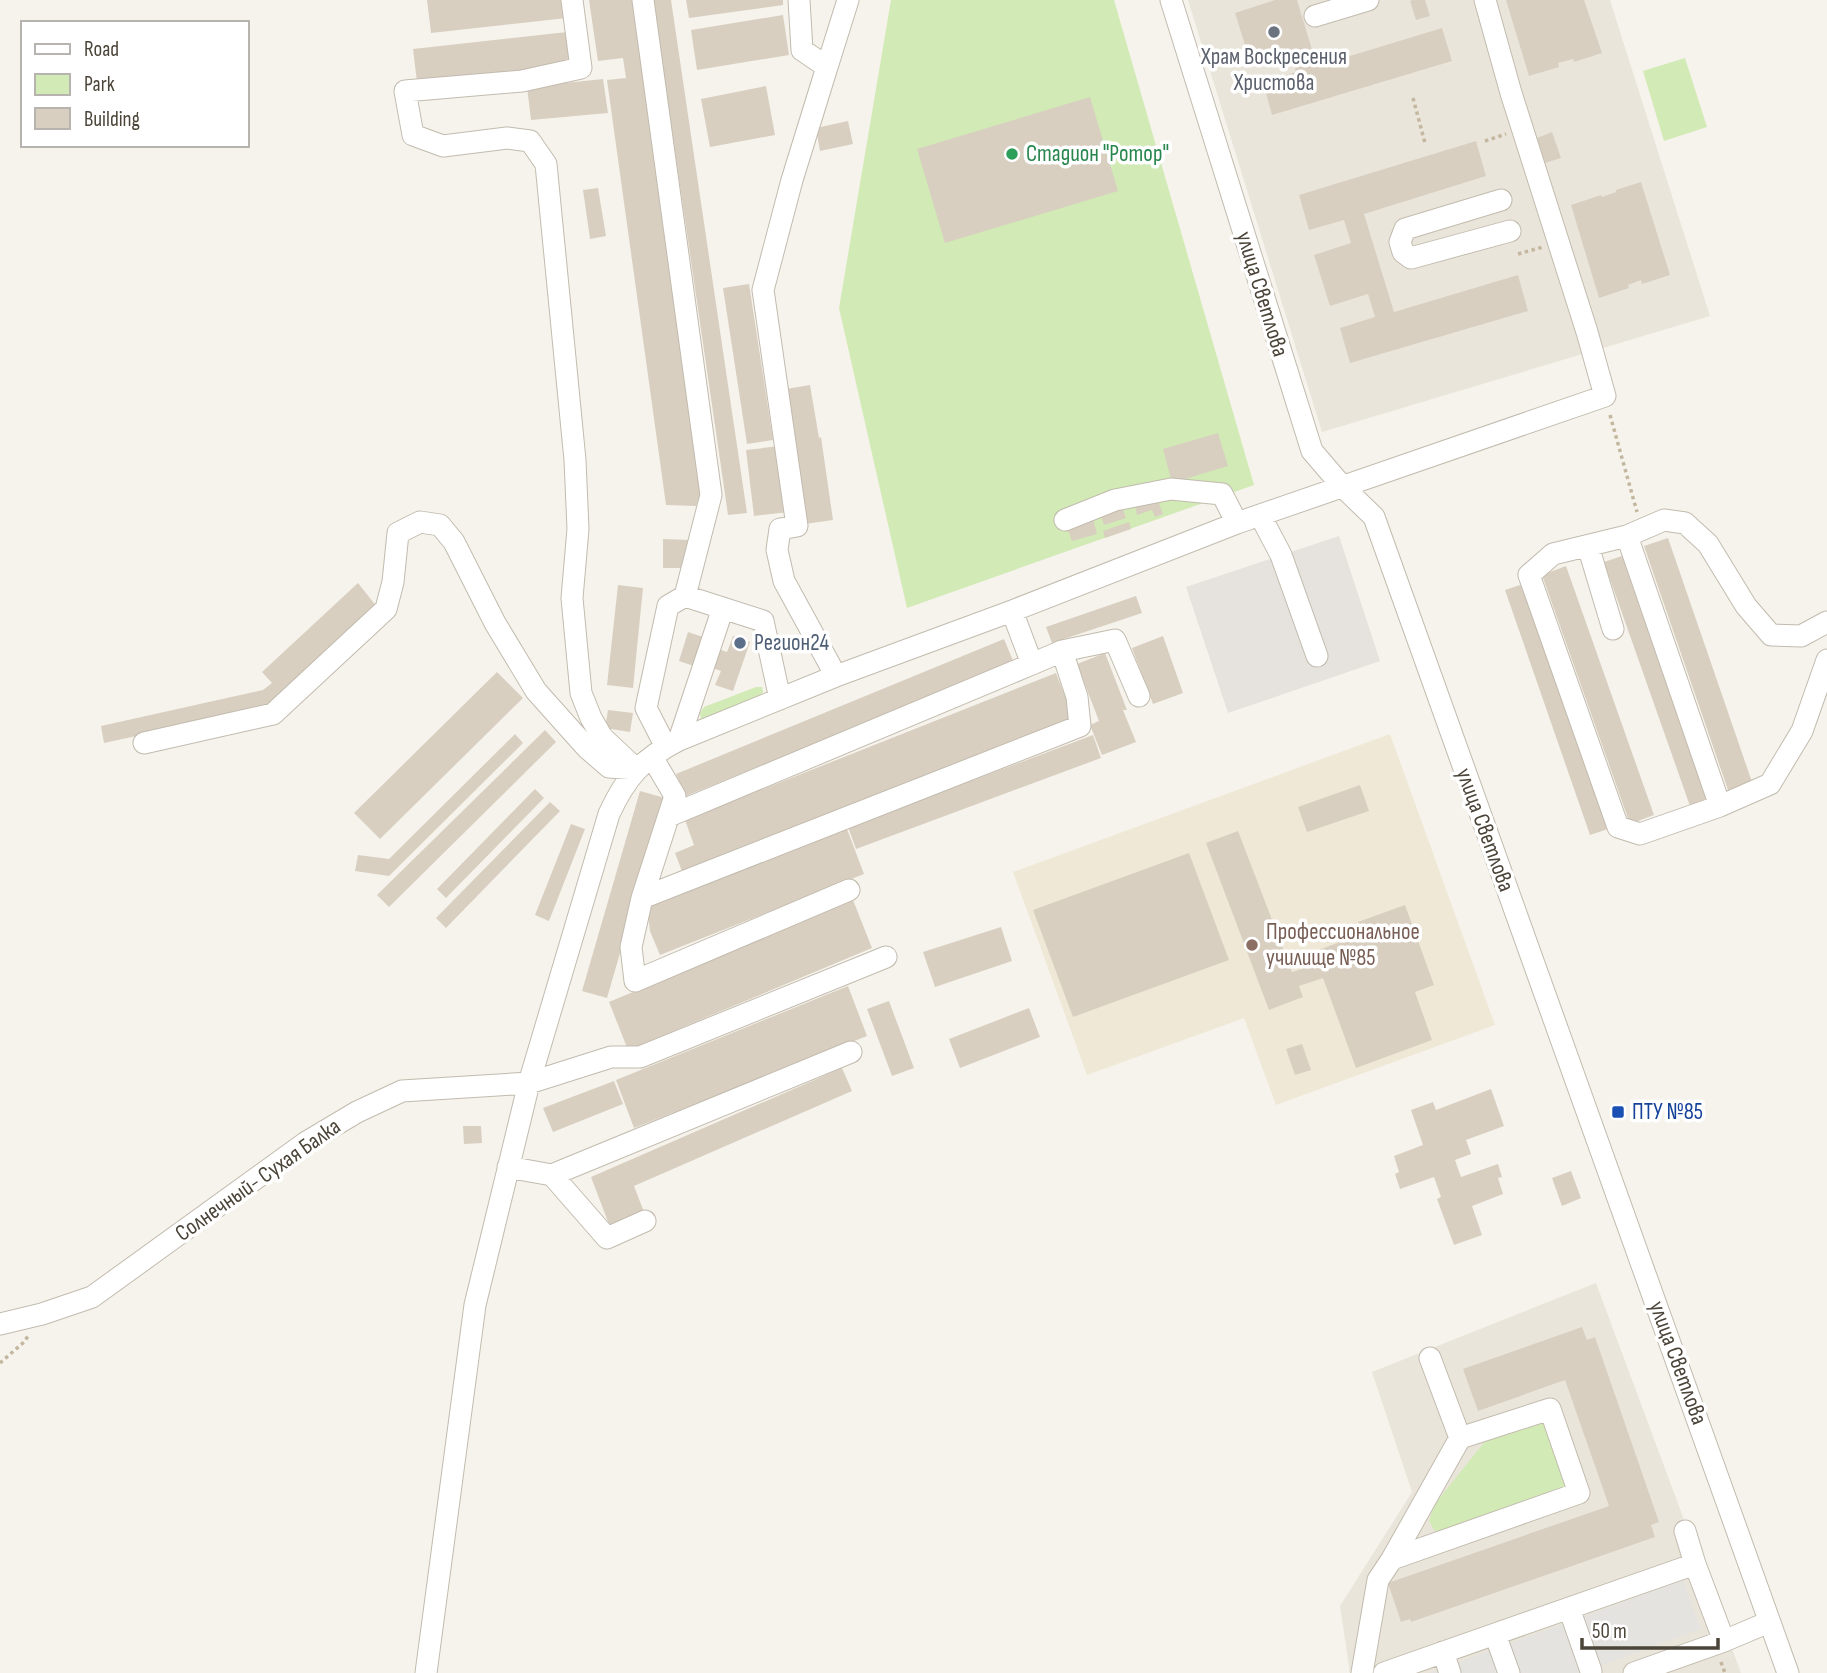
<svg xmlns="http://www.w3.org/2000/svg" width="1827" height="1673" viewBox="0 0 1827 1673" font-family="'Sofia Sans Condensed',sans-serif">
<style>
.residential{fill:#eae5da}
.industrial{fill:#e6e2dd}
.education{fill:#efe8d6}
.green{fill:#d2eab5}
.parking{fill:#e5e3e0}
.building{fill:#d8cfc1}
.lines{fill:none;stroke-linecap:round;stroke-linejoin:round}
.minor-casing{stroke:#c2bbae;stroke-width:23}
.path{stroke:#c4b79f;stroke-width:3.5;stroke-dasharray:3.5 3.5;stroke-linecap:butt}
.minor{stroke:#fff;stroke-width:21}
.worship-dot{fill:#6b7280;stroke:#fff;stroke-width:2.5}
.leisure-dot{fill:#2e9e5b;stroke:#fff;stroke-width:2.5}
.service-dot{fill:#5c6f8a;stroke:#fff;stroke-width:2.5}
.education-dot{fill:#8d6e63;stroke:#fff;stroke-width:2.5}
.transit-dot{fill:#1a4fb4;stroke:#fff;stroke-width:2.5}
.labels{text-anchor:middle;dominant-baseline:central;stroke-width:7;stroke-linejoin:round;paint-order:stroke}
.worship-label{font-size:23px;fill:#5b616d;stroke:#fff}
.leisure-label{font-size:23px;fill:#27864d;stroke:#fff;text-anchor:start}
.street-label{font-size:23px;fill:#4b4439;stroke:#fff}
.service-label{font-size:23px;fill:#4e5e75;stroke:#fff;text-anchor:start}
.education-label{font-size:23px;fill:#785e54;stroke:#fff;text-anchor:start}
.transit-label{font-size:23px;fill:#164399;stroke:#fff;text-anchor:start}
</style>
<rect width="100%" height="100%" fill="#f6f3ec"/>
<path class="residential" d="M1188,0H1610L1710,316L1322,432Z
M1596,1283L1741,1673H1350L1340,1606L1412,1492L1372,1372Z"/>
<path class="industrial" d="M1339,536L1380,661L1228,713L1186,587Z"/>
<path class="education" d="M1390,734L1495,1025L1276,1105L1244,1018L1087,1075L1013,872Z"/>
<path class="green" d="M891,0H1114L1254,485L907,608L839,308Z
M1685,58L1707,127L1664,141L1643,71Z
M756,687H762L763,692L761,695L701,720L700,713L704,707Z
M1545,1420L1568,1488L1443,1534L1434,1530L1429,1521L1434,1505L1490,1435Z"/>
<path class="parking" d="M1683,1580L1701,1629L1581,1673H1429Z"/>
<path class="building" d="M427,0H565L567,18L431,33Z
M589,0H636L703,485L696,506L666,505L607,80L626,78L623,58L598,61Z
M653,0H671L747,513L728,515Z
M686,0H783V5L689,18Z
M1275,0H1297L1317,66L1442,28L1452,61L1272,115L1263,82L1296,72L1290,52L1251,64L1235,13Z
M1413,0H1425L1430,16L1416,20L1410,1Z
M1506,0H1584L1602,53L1574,62L1573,59L1558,63L1559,67L1529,76Z
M783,15L789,55L697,70L691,30Z
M567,32L570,65L417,82L413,49Z
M603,79L608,113L531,120L527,87Z
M766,86L775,135L710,147L701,99Z
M1090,97L1118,191L945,243L917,149Z
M848,121L853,144L820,151L816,128Z
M1552,132L1561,158L1545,163L1537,138Z
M1476,141L1486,176L1364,214L1394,312L1518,275L1528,311L1350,363L1340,328L1375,317L1368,294L1330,306L1314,255L1351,243L1344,220L1309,230L1299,195Z
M1641,182L1670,275L1642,284L1641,280L1628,285L1629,288L1599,298L1571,205L1601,195L1602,197L1616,192V190Z
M598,188L606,236L590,239L583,190Z
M749,284L773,440L747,444L723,288Z
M810,385L819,438L821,437L833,520L805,524L786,389Z
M1218,433L1228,466L1172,483L1163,449Z
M780,446L789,512L754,516L746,450Z
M1157,498L1163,514L1155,517L1152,510L1137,515L1135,505Z
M1123,509L1126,518L1104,525L1101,516Z
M1093,519L1097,534L1072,541L1067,527Z
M1129,522L1131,529L1105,538L1103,531Z
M1668,538L1752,782L1728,790L1644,546Z
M663,539L690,540V568H663Z
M1622,556L1707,800L1690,806L1604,562Z
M1566,566L1654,815L1630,824L1542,575Z
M358,583L377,607L271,707L104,743L101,726L263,690L272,683L262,672Z
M1523,584L1608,829L1590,835L1505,590Z
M618,585L643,588L633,688L607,685Z
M1136,596L1142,613L1052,643L1046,627Z
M688,632L706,638L704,644L727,652L733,636L750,642L733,691L715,685L721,671L698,663L697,667L679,661Z
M1163,636L1183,693L1153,704L1132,648Z
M1004,639L1014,663L686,796L676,774Z
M1105,653L1127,710H1123L1136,742L1102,755L1090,725L1099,721L1077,664Z
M497,672L523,698L380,839L354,813Z
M1056,673L1074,719L683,874L675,853L694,845L685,820Z
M608,710L633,713L630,732L605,728Z
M545,730L556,742L389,907L377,895Z
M515,734L523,743L389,876L355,871L358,855L389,859Z
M1093,735L1101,758L856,849L848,827Z
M1360,785L1369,811L1307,832L1298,807Z
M535,789L544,798L446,898L437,889Z
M640,791L665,798L607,998L582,991Z
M550,802L560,811L446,928L436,918Z
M571,824L585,829L549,921L535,915Z
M847,829L864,874L660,955L650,931L647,908Z
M1238,831L1292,972L1317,964L1313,952L1362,934L1358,922L1405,905L1434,985L1415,992L1432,1040L1356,1068L1323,978L1299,986L1303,997L1269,1010L1206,843Z
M1189,853L1229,960L1073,1017L1033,910Z
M853,900L872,948L628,1050L609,1002Z
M1001,927L1012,961L935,987L923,952Z
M848,986L867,1036L634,1128L616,1080Z
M889,1001L914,1068L892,1076L867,1009Z
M1029,1008L1040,1037L960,1068L949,1039Z
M1302,1044L1311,1070L1295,1075L1286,1049Z
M842,1068L852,1091L634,1186L644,1212L610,1227L591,1177Z
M614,1081L623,1104L553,1132L543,1108Z
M1491,1089L1504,1126L1466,1140L1471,1154L1455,1160L1461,1177L1498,1164L1502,1177L1498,1178L1503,1194L1472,1206L1482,1235L1454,1245L1437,1199L1441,1197L1434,1177L1400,1189L1395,1174L1399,1172L1394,1156L1423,1145L1411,1110L1433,1102L1436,1110Z
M463,1126H481L482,1143L464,1144Z
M1571,1171L1581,1198L1562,1206L1552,1178Z
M1582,1327L1587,1340L1595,1337L1659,1522L1651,1525L1655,1537L1411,1622L1410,1619L1401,1622L1388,1583L1609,1506L1565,1380L1478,1411L1463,1369Z"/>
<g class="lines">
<g class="minor-casing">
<path id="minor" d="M572,0L581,68L522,81L405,91L413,135L443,146L507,138L530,141L546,164L575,460L578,529L572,598L581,693L591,718L602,737L636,769
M643,0L711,495L685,596L668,606L646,708L666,747
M799,0L802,50L827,67L792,180L763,290L797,526L780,529L777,550L784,581L836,676
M1171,0L1312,451L1342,486L1374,517L1788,1673
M1315,16L1368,0
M827,67L848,0
M1501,200L1405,229L1400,242L1403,252L1411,258L1510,231
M1260,515L1281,555L1317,656
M1065,520L1115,500L1171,489L1222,494L1237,523
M1627,536L1720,806
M1588,546L1613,629
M685,596L763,621L780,699
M1012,611L1032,664L1062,651L1115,640L1139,696
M1827,622L1801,636L1771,635L1746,606L1708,544L1685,523L1664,520L1627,536L1553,554L1529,575L1618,827L1640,834L1720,806L1770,784L1802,731L1827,660
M679,740L723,608
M144,743L273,714L386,609L393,582L398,533L420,522L440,525L454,542L495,623L536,691L587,748L609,767L636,769
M652,757L675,796L642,898L1080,726L1077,697L1062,651
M669,816L1032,664
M642,898L631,947L635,981L849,890
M508,1167L552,1175L851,1052
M552,1175L607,1238L645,1221
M0,1324L42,1314L92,1297L305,1143L357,1112L402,1091L529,1083L611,1057H640L886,957
M1685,1531L1695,1564L1724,1641L1769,1622
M1392,1559L1579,1493L1550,1409L1460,1438
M1569,1608L1591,1671
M1495,1634L1509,1673
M1443,1652L1450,1673
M426,1673L475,1305L529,1083L609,814C626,777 642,759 679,740L836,676L1012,611L1237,523L1605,396L1587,332L1511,93L1485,0
M1362,1673L1378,1580L1392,1559L1460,1438L1430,1358
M1384,1673L1695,1564
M1634,1673L1724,1641"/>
</g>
<path class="path" d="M1413,98L1425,143
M1485,141L1506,134
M1518,254L1543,247
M1610,415L1637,512
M0,1363L24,1342L28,1336
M1721,1662L1725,1673"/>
<use href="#minor" class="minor"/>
</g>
<circle class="worship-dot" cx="1274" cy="32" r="7"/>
<circle class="leisure-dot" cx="1012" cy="154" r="7"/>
<circle class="service-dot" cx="740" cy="643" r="7"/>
<circle class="education-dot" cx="1252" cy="945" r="7"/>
<rect class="transit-dot" x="1611" y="1105" width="14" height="14" rx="3.5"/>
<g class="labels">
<g class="worship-label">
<text x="1274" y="57">Храм Воскресения<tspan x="1274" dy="26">Христова</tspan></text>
</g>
<g class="leisure-label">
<text x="1026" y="154">Стадион "Ротор"</text>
</g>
<g class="street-label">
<text transform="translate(1262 294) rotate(73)">улица Светлова</text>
<text transform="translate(1485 830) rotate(70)">улица Светлова</text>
<text transform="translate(258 1180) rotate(-35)">Солнечный- Сухая Балка</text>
<text transform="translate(1678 1363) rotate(70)">улица Светлова</text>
</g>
<g class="service-label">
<text x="754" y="643">Регион24</text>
</g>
<g class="education-label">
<text x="1266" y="932">Профессиональное<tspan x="1266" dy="26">училище №85</tspan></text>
</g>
<g class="transit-label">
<text x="1632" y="1112">ПТУ №85</text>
</g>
</g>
<rect x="21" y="21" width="228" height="126" fill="#ffffff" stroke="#b7b4b0" stroke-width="2"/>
<rect x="35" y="44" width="35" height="10" fill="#ffffff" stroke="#b7b4b0" stroke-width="2"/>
<text x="84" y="56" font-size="21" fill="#4b4439">Road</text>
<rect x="35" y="74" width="35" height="21" fill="#d2eab5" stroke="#b7b4b0" stroke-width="2"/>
<text x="84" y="91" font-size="21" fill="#4b4439">Park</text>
<rect x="35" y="108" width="35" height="21" fill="#d8cfc1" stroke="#b7b4b0" stroke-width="2"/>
<text x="84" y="126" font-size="21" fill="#4b4439">Building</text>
<path d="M1582 1638v10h136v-10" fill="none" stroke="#4b4439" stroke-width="3.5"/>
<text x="1592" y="1638" font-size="21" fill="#4b4439" stroke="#ffffff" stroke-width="5" paint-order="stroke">50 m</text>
</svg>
